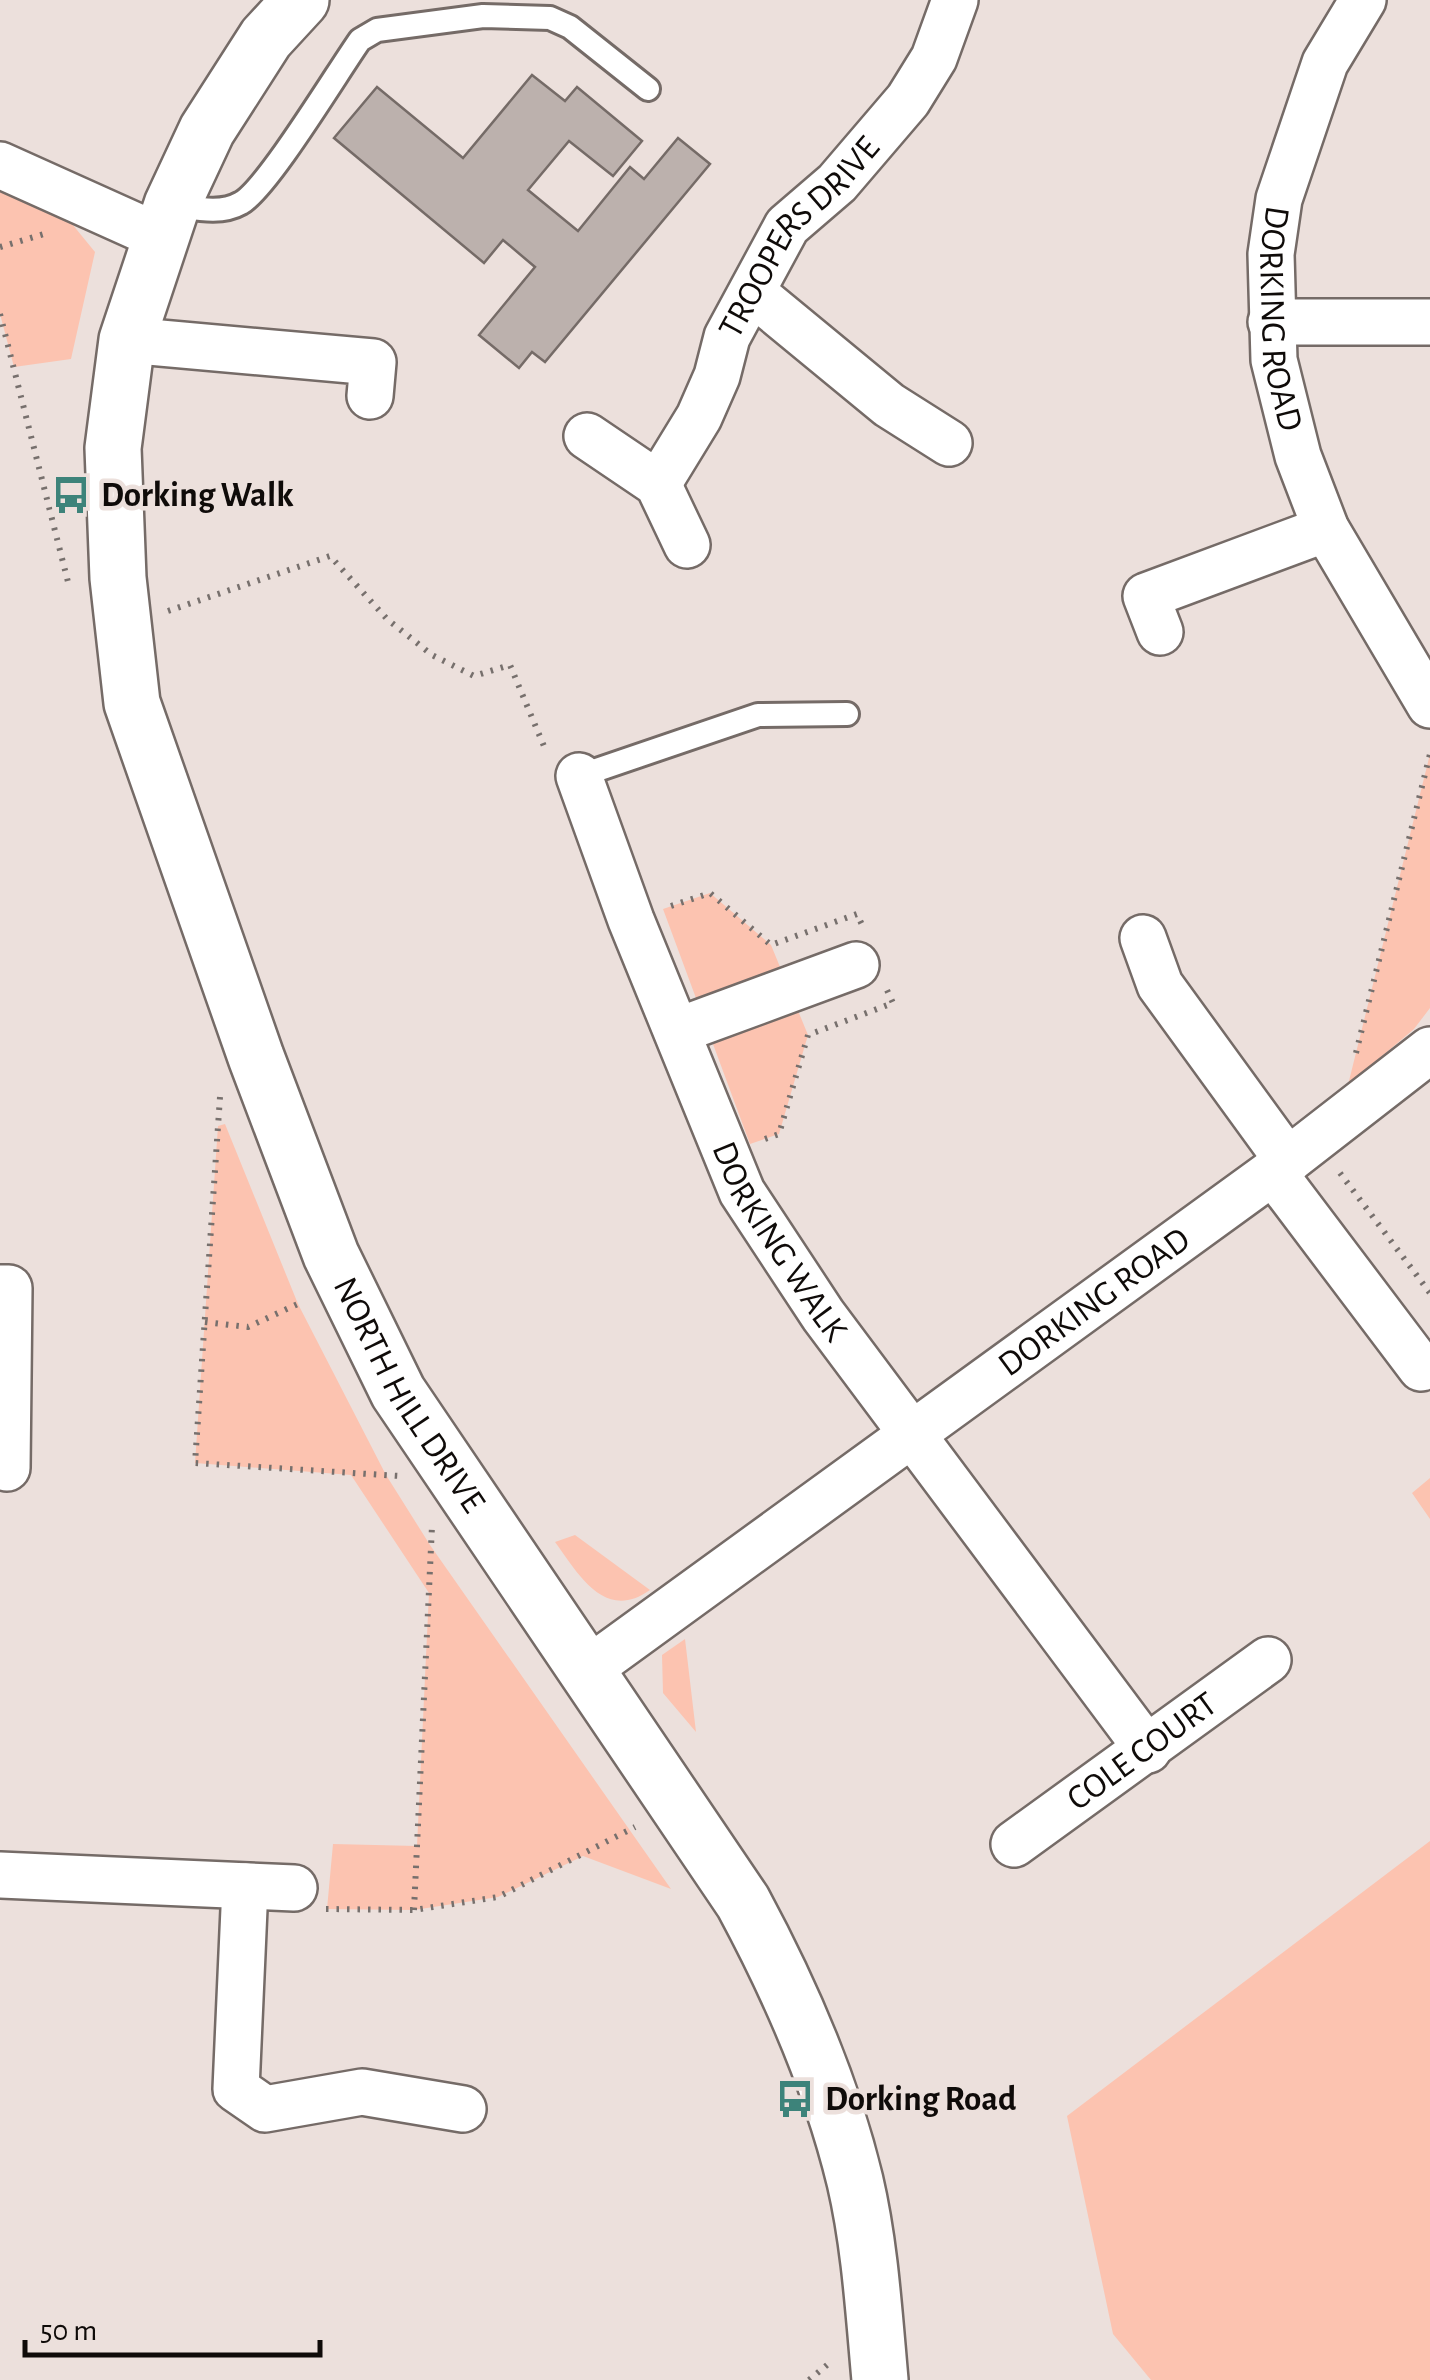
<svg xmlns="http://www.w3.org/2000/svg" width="1430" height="2380" viewBox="0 0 1430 2380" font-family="'Alegreya Sans',sans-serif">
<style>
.green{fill:#fcc3b0}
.building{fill:#bcb1ad;stroke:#756b67;stroke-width:2.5}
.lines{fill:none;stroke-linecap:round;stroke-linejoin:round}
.service-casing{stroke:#756b67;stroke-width:28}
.minor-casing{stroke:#756b67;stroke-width:50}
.tertiary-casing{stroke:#756b67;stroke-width:60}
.path{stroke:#77706d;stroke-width:6;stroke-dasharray:2.5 8;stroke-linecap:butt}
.service{stroke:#fff;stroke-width:22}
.minor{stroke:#fff;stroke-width:45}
.tertiary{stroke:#fff;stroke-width:55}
.labels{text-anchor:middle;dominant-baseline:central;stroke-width:9;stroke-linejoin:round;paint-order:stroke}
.street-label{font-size:35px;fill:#0f0b09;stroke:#ece0dc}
.poi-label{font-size:35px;font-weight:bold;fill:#0f0b09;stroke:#ece0dc;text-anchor:start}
</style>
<rect width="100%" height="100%" fill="#ece0dc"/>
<path class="green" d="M0,189L68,219L95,252L71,359L14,367L0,314Z
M1430,754V1008L1414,1029L1348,1085Z
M710,893L771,945L808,1035L779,1134L750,1144L663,909Z
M225,1124L298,1304L386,1475L430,1545L671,1889L583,1856L498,1897L414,1910L327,1909L333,1844L417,1846L429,1593L351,1475L195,1463L218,1126Z
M1430,1478V1519L1412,1493Z
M575,1535L650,1590C605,1622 579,1575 555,1542Z
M685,1639L696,1732L663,1693L662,1655Z
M1430,1841V2380H1151L1113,2334L1067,2116Z"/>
<path class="building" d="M532,75L565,101L577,87L642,141L613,176L569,141L528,190L578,231L630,167L644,179L678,138L710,164L545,362L532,352L519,368L479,335L535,267L503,240L484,263L334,138L377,87L463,158Z"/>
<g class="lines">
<g class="service-casing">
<path id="service" d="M172,205C195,208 220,215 241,203C267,189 338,71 360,40L377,30L483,16L550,18L570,27L648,89
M579,776L758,715L847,714"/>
</g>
<g class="minor-casing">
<g id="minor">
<path id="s1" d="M1363,0L1325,63L1279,199L1271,254L1274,360L1298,456L1326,529L1430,705"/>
<path d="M0,165L160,237"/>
<path d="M752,292L889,405L949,443"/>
<path d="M1271,322H1430"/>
<path d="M127,340L373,362L370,396"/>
<path d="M587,436L658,484L687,545"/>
<path id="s2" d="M658,484L699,417L717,376L727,337L787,226L837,183L908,100L934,58L955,0"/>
<path d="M1160,632L1146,596L1326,529"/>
<path id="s3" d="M579,776L631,920L742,1192L823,1315L1148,1750"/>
<path d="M1143,938L1160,985L1288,1161"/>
<path d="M677,1031L856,965"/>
<path d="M1273,1172L1421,1368"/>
<path d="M0,1288H9L7,1468"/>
<path id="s4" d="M586,1671L1273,1172L1430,1050"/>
<path id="s5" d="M1014,1844L1268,1660"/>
<path d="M0,1875L294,1888"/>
<path d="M245,1886L236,2089L265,2109L362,2092L463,2109"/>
</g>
</g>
<g class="tertiary-casing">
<g id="tertiary">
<path id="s6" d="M301,0L266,38L207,130L172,205L127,340L113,448L118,578L132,703L256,1057L331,1255L398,1392L743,1902C791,1991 831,2082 855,2181C870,2245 874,2314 880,2380"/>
</g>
</g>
<path class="path" d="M0,247L47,233
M0,314L68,582
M168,611L330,556L387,619L432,655L474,676L510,665L546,751
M671,906L710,893L771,945L857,914L863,927
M1356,1053L1430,754
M220,1097L195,1463L400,1476
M765,1139L779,1134L808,1035L893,1003L887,990
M1340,1173L1430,1293
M205,1322L248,1327L302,1302
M326,1909L414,1910L498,1897L635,1827
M414,1910L432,1526
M809,2380L833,2360"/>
<use href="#service" class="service"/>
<use href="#minor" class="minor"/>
<use href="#tertiary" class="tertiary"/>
</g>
<defs>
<g id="bus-bare" transform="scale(3)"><path d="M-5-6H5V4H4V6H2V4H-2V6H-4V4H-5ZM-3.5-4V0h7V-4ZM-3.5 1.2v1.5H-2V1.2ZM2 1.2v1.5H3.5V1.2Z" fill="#3d837a" stroke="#ece0dc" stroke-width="2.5" paint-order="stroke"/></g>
</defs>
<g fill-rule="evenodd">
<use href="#bus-bare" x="71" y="495"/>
<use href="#bus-bare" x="795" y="2099"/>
</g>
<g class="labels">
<g class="street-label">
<text stroke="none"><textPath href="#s2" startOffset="288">TROOPERS DRIVE</textPath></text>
<text stroke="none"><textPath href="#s1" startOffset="338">DORKING ROAD</textPath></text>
<text stroke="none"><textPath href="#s3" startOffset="508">DORKING WALK</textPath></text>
<text stroke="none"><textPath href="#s4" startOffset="628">DORKING ROAD</textPath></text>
<text stroke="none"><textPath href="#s6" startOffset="1498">NORTH HILL DRIVE</textPath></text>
<text stroke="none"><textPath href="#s5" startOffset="158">COLE COURT</textPath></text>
</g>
<g class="poi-label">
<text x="101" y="495">Dorking Walk</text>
<text x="825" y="2099">Dorking Road</text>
</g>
</g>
<path d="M25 2340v15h295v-15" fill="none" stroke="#0f0b09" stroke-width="5"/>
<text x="40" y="2340" font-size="30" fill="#0f0b09" stroke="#ece0dc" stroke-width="8" paint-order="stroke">50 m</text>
</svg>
